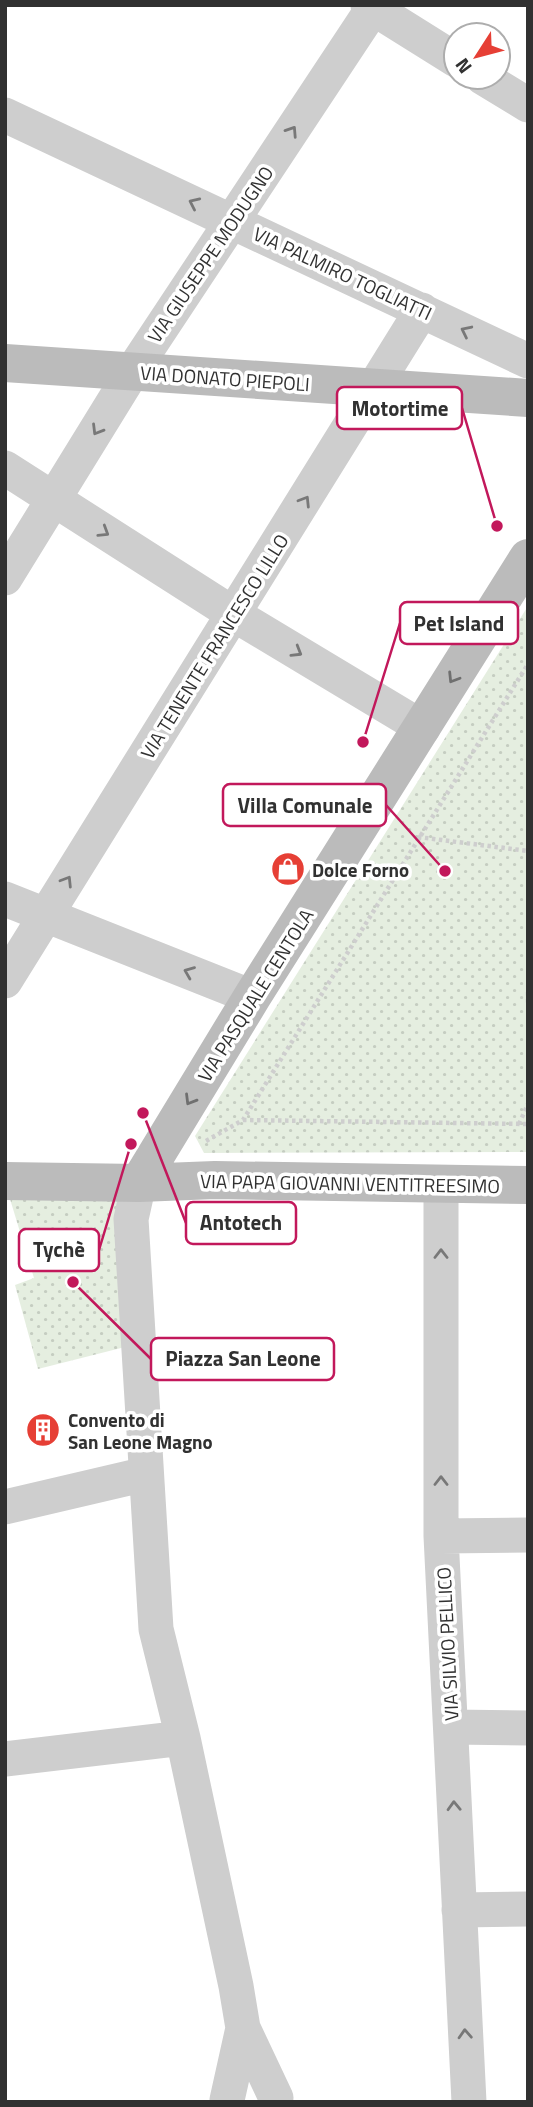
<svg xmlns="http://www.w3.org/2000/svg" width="533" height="2107" viewBox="0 0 533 2107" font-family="'Titillium Web',sans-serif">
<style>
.park{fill:url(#park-dots)}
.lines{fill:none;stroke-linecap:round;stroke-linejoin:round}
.path{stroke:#cecece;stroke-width:4.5;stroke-dasharray:3.5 3.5;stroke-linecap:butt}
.street{stroke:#cecece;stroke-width:35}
.secondary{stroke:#bbb;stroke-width:38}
.oneway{stroke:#787878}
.oneway2{stroke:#6f6f6f}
.labels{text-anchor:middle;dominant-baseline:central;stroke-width:7;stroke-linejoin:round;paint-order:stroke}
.street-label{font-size:19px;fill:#313131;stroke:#fff}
.poi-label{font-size:19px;font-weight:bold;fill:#313131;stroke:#fff;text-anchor:start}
.leader{fill:none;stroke:#c2185b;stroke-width:2.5}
.callout-dot{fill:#c2185b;stroke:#fff;stroke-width:2.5}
.callout{fill:#fff;stroke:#c2185b;stroke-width:2.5}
.callout-label{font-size:21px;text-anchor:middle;font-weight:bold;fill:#313131}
</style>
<defs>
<pattern id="park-dots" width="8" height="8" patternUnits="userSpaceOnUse" patternTransform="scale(1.75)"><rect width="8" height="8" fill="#e5eee0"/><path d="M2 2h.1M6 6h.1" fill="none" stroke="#c5cdc1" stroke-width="1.8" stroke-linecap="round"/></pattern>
</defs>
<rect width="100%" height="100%" fill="#fff"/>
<path class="park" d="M528,606V1152L204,1153L195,1136Z
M117,1195L125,1347L38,1369L15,1285L34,1278L10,1199Z"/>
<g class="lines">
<path class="path" d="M418,837L528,851
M528,992V1006
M243,1120L528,1124
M519,1124L528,1104
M206,1141L243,1120L528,664"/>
<path class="street" d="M368,5L456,60
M482,77L528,105
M5,115L528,361
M5,468L235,615L423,728
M5,578L132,372L375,5
M5,899L252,997
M5,981L422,310
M139,1183L131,1219L156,1629L183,1738L236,1986L243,2028L276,2098
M441,1185V1536L469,2102
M5,1507L146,1474
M441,1536L528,1535
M451,1727L528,1728
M5,1759L183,1738
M459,1910L528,1909
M227,2100L243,2028"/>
<path class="secondary" d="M5,363L528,398
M5,1181L139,1183L215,1180L528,1185
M139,1183L252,997L528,558"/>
</g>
<defs><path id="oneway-chevron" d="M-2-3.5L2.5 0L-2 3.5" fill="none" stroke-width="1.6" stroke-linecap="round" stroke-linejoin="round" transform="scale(1.75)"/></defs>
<g class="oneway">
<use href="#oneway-chevron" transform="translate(292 131) rotate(-57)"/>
<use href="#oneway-chevron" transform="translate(194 203) rotate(-155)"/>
<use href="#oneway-chevron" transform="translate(466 331) rotate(-154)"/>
<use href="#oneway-chevron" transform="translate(97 430) rotate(121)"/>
<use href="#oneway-chevron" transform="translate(305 501) rotate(-58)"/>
<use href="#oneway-chevron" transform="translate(104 532) rotate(32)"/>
<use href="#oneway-chevron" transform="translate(297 652) rotate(31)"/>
<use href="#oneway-chevron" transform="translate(67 881) rotate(-58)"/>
<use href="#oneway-chevron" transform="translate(189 972) rotate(-158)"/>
<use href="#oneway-chevron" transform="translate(441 1254) rotate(-90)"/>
<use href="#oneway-chevron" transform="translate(441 1481) rotate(-90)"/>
<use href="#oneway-chevron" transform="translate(454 1806) rotate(-92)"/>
<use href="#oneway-chevron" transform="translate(465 2034) rotate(-93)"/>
</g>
<g class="oneway2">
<use href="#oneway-chevron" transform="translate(453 678) rotate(122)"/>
<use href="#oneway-chevron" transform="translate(190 1100) rotate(121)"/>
</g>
<defs>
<g id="shop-disc" transform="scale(1.75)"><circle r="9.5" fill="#e63f35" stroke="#fff"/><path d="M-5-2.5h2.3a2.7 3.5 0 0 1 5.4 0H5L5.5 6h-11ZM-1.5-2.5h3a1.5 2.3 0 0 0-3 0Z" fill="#fff"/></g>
<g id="building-disc" transform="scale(1.75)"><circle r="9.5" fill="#e63f35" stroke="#fff"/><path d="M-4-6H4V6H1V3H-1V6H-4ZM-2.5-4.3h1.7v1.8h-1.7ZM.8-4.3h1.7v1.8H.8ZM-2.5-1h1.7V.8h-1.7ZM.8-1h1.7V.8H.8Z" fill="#fff"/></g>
</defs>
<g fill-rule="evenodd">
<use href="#shop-disc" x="288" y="869"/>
<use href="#building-disc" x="43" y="1430"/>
</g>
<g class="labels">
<g class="street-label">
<text transform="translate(210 254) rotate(-56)">VIA GIUSEPPE MODUGNO</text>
<text transform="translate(343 273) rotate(25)">VIA PALMIRO TOGLIATTI</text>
<text transform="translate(225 378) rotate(4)">VIA DONATO PIEPOLI</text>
<text transform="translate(214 646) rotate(-58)">VIA TENENTE FRANCESCO LILLO</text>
<text transform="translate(255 995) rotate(-58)">VIA PASQUALE CENTOLA</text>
<text transform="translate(350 1183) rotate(1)">VIA PAPA GIOVANNI VENTITREESIMO</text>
<text transform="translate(447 1644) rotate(-93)">VIA SILVIO PELLICO</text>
</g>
<g class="poi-label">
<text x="312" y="869">Dolce Forno</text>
<text x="68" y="1419">Convento di<tspan x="68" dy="22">San Leone Magno</tspan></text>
</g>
</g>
<path class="leader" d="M497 526L462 408M363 742L400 623M445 871L386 805M143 1113L186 1223M131 1144L99 1250M73 1282L151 1359"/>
<g class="callout-dot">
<circle cx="497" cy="526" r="7"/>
<circle cx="363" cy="742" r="7"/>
<circle cx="445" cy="871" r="7"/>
<circle cx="143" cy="1113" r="7"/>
<circle cx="131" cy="1144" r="7"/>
<circle cx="73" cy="1282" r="7"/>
</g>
<g class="callout">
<rect x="337" y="387" width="125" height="42" rx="7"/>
<rect x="400" y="602" width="118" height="42" rx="7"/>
<rect x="223" y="784" width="163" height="42" rx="7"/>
<rect x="186" y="1202" width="110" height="42" rx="7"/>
<rect x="19" y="1229" width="80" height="42" rx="7"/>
<rect x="151" y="1338" width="183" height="42" rx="7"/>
</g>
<g class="callout-label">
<text x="400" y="416">Motortime</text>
<text x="459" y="631">Pet Island</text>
<text x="305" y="813">Villa Comunale</text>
<text x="241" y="1230">Antotech</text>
<text x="59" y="1257">Tychè</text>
<text x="243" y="1366">Piazza San Leone</text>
</g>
<rect width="533" height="2107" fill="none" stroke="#313131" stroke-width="14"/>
<g transform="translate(477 56) rotate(234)"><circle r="33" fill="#ffffff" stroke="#adadad" stroke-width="2"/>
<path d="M0-5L12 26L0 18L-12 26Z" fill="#e63f35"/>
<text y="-10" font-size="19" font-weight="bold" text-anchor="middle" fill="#313131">N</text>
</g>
</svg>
